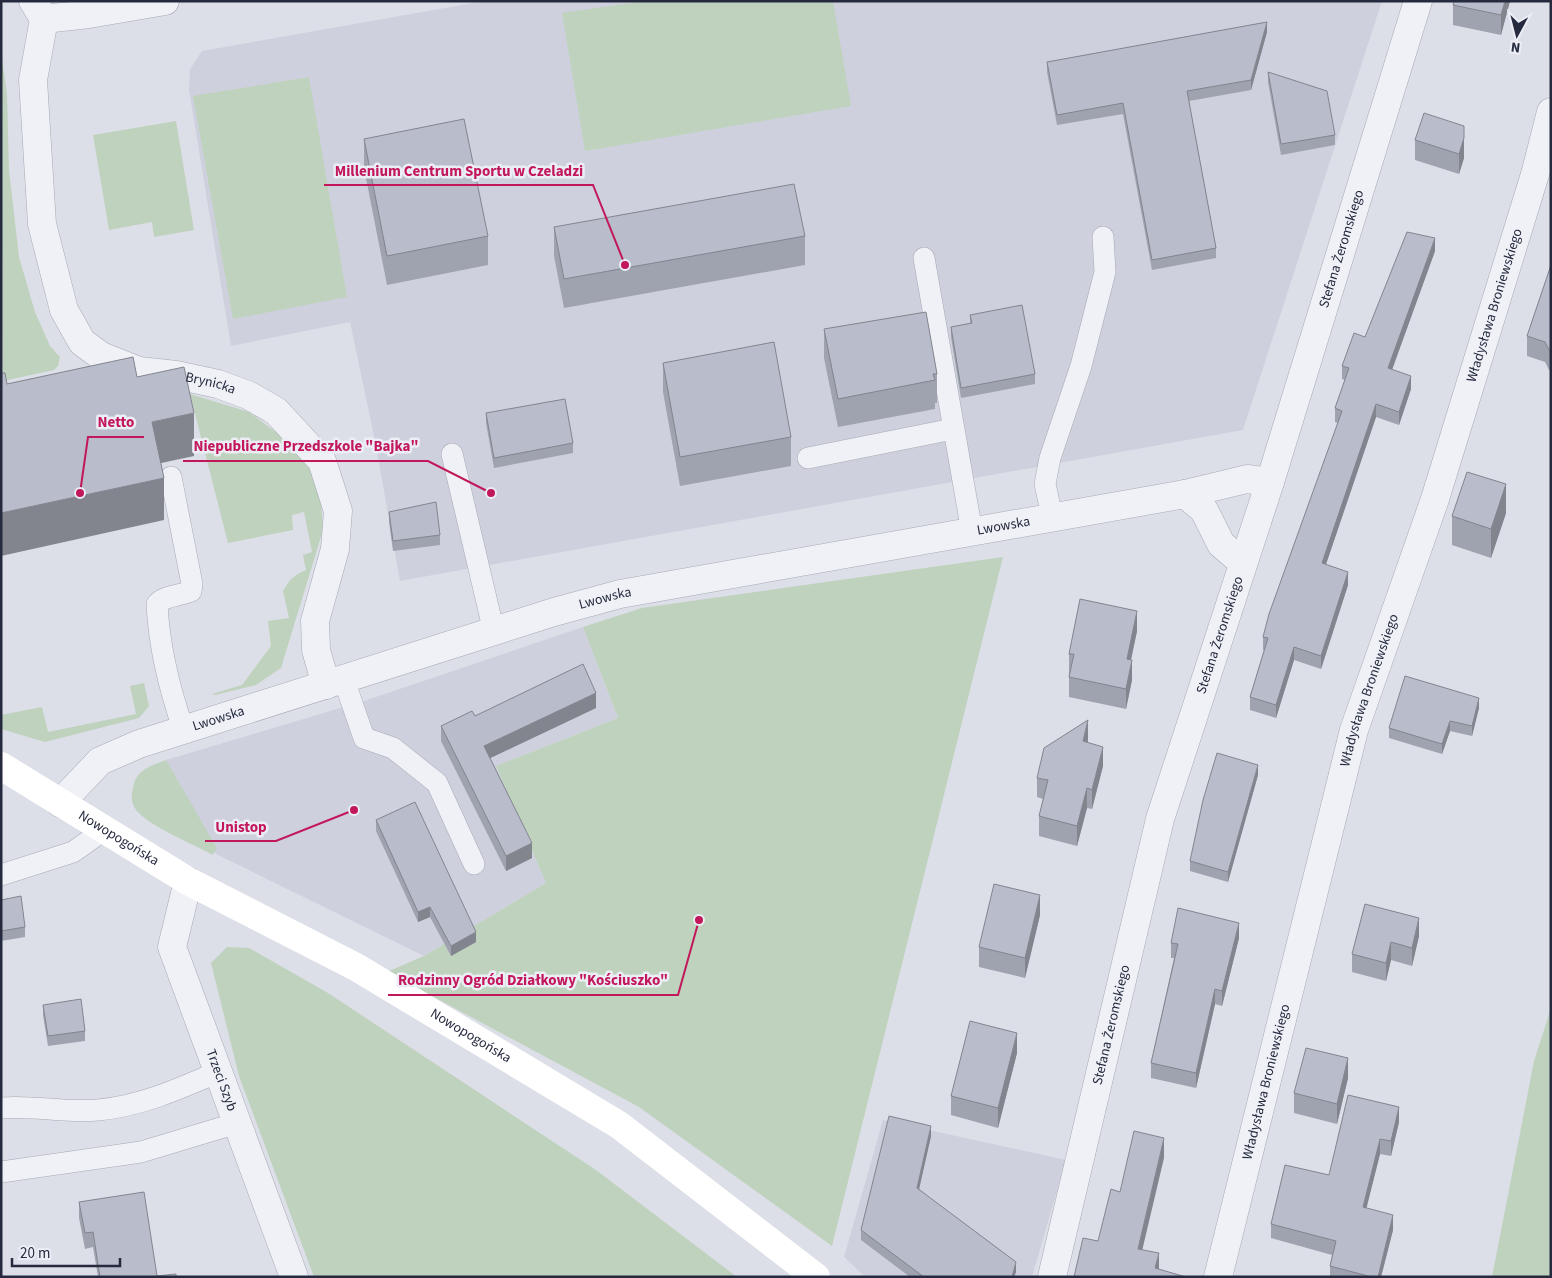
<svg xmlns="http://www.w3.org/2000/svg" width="1552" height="1278" viewBox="0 0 1552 1278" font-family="'Source Sans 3',sans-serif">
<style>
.built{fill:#ced1dd}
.green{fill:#bfd2bd}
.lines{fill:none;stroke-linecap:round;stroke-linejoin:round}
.lane-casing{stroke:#a6a9b5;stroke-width:22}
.street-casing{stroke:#a6a9b5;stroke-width:29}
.lane{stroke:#eff1f6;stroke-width:21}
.street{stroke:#eff1f6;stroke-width:28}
.secondary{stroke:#fff;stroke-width:28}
.wall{fill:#9fa3af}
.shaded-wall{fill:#82848e}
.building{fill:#b9bdcb;stroke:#82848e}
.labels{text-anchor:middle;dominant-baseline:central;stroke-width:5;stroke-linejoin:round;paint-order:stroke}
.street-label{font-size:14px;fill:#252a3f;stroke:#eceef5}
.leader{fill:none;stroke:#c2185b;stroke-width:2}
.callout-dot{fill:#c2185b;stroke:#eceef5;stroke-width:2}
.callout-label{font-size:15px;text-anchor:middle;font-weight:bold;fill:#c2185b;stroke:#eceef5;stroke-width:5;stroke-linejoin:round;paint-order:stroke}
</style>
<rect width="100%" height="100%" fill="#dddfe8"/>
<path class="built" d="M484,1H1382L1243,430L400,581L375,441L350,322L231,346L189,90L190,69L202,51Z
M583,627L618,718L496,766L546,883L424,956L216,854L166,760L367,700Z
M883,1120L1066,1160L1032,1277H865L844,1257Z"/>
<path class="green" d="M645,1H833L851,106L585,151L562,13Z
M1,51L7,94L9,170L19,257L35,312L50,346L60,357L58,366L54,370L3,381Z
M309,77L347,297L233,319L193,96Z
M176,121L194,230L154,237L152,222L109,230L93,135Z
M190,394L249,412L318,464L323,530L281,668L256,685L215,695L212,694L242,685L271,646L268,621L289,618L283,591C289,580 294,575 306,570L303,555L312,552L304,512L292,515L293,530L228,543Z
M1003,557L832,1246L639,1107L387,972L424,956L546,883L496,766L618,718L583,627L642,608Z
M144,683L149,706L139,718L45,742L1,729V715L42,707L48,732L136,714L130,686Z
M166,760L217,848L213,855C195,845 147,825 136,810C131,803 131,795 133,788C136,770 150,766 166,760Z
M227,947L249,948L328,993L596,1170L737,1277H314L239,1076L211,963Z
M1551,1008V1277H1492L1534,1061Z"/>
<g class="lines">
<g class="lane-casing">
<path id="lane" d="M924,258L972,532
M452,454L494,632
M808,458L953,429
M171,477L192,584L191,591C180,596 165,595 157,604C159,646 170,691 184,731
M1052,516L1045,484L1050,458L1081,366L1105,272L1103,237
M344,680L364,738L393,748L437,783L474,864
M1,875L73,852L104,830
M1,1108C33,1105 66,1113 98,1110C141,1106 179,1089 218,1072
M1,1172L141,1152L237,1123"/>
</g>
<g class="street-casing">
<g id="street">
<path id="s1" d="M33,1L44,19L33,80L42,224L64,310L82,342L101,356L139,371L176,375L218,384L248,395L276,411L322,461L338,511L335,549L315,621L316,650L326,685"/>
<path d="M44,19L89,14L165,1"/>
<path d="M1185,494L1204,510L1221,544L1243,563"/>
<path id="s2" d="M60,803L100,761L139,744L554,612L620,594L1185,494L1247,479L1270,482"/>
<path id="s3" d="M188,881L172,947L294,1277"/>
<path id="s4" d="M1052,1277L1160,819L1270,482L1418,1"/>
<path id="s5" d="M1218,1277L1354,730L1435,499L1536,171L1551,112"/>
</g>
</g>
<use href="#lane" class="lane"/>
<use href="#street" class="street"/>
<path class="secondary" id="s6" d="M1,766L188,881L356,967L619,1125L816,1277"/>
</g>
<path class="wall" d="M1510,1L1501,35L1453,25V5Z
M1267,32L1251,90L1189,101L1216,248V258L1152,270L1123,114L1057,125L1047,72V62Z
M1268,72L1335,135V145L1281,155L1268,82Z
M1464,126V158L1459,174L1415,160V140Z
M364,139L488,236V265L387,285L364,168Z
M554,227L805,236V265L564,308L554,256Z
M1435,251L1392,369L1411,389L1399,425L1376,417L1326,564L1348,585L1321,669L1294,660L1276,718L1250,710V697L1264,650H1263V637L1338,423L1335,422V408L1345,380L1342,379V366L1365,337Z
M1551,265V370H1549L1545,362L1527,356V336Z
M970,315L1035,374V384L961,398L951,337V327L970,323Z
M824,329L937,374V403H935V409L838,427L824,358Z
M663,363L791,437V466L680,486L663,392Z
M486,413L573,443V453L494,468L486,423Z
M389,512L440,535V545L393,551L389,522Z
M1506,513L1491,558L1452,545V516Z
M1137,631L1131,660L1132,680L1126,709L1069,697V654Z
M596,708L490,758L532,858L506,871L441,741V726L475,716Z
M1479,708L1472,736L1450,731L1442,754L1389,738V728Z
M1088,740V742L1103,766L1092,809L1087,808L1077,846L1039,836V816L1043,799L1037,797V778Z
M1258,775L1228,882L1190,871V861Z
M376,820L476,942L451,956L430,917L418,922L376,831Z
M1,900L25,927V937L1,941Z
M1365,904L1419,936L1412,966L1391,960L1386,981L1352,972V954Z
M1040,915L1025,978L979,967V947Z
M1239,938L1222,1006L1215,1004L1196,1088L1151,1078V1063L1174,958H1171V943Z
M43,1005L85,1031V1041L48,1046L43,1015Z
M1017,1053L998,1128L951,1115V1096Z
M1348,1078L1337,1124L1294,1113V1093Z
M1399,1122L1391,1156L1380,1154L1366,1208L1393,1230L1381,1277H1330V1266L1332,1255L1271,1238V1224L1329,1175Z
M931,1136L919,1189L1016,1272L1014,1277H910L861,1240V1230Z
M79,1202L157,1276L176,1277H98L93,1247L85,1249L79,1218Z"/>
<path class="shaded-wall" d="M1505,1H1510L1501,35V15Z
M1267,22V32L1251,90V80Z
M1464,138V158L1459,174V154Z
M1435,238V251L1388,381V368Z
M1411,376V389L1399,425V412Z
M1376,404V417L1322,576V563Z
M194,413V456L152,465V422Z
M164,478V520L1,556V513Z
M1506,484V513L1491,558V529Z
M1348,572V585L1321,669V656Z
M1137,611V631L1127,678V659Z
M1294,647V660L1276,718V705Z
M1132,660V680L1126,709V689Z
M596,693V708L484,761V746Z
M1479,698V708L1472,736V726Z
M1088,720V740L1083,761V741Z
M1450,721V731L1442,754V744Z
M1103,747V766L1092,809V790Z
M1258,765V775L1228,882V872Z
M1087,788V808L1077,846V826Z
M532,843V858L506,871V856Z
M1040,895V915L1025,978V958Z
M430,907V917L418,922V912Z
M1419,918V936L1412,966V948Z
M1239,923V938L1222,1006V991Z
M476,932V942L451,956V946Z
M1391,942V960L1386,981V963Z
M1215,989V1004L1196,1088V1073Z
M1017,1033V1053L998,1128V1108Z
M1348,1058V1078L1337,1124V1104Z
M1399,1107V1122L1391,1156V1141Z
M931,1126V1136L917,1198V1188Z
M1164,1138V1158L1138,1268V1249Z
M1380,1139V1154L1363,1222V1207Z
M1393,1215V1230L1381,1277H1378Z
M1159,1253V1272L1155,1268Z
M1016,1262V1272L1014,1277H1012Z"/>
<path class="building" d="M1454,1H1505L1501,15L1453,5Z
M1267,22L1251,80L1187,91L1216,248L1152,260L1123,103L1057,115L1047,62Z
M1268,72L1327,91L1335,135L1281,144Z
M1424,113L1464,126V138L1459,154L1415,140Z
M464,119L488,236L387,256L364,139Z
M794,184L805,236L564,279L554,227Z
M1407,232L1435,238L1388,368L1411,376L1399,412L1376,404L1322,563L1348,572L1321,656L1294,647L1276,705L1250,697L1268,638L1263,637L1269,614L1342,411L1335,408L1349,368L1342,366L1354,333L1365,337Z
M1551,265V351L1549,350L1545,342L1527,336Z
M1022,305L1035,374L961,388L951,327L972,323L970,315Z
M926,312L937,374H933L935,380L838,399L824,329Z
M774,342L791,437L680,457L663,363Z
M133,357L137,377L184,367L194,413L152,422L164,478L1,513V373H5L7,384Z
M565,399L573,443L494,458L486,413Z
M1467,472L1506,484L1491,529L1452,516Z
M436,502L440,535L393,541L389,512Z
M1080,599L1137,611L1127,659L1132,660L1126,689L1069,677L1074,654H1069Z
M583,664L596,693L484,746L532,843L506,856L441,726L472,711L475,716Z
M1405,676L1479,698L1472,726L1450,721L1442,744L1389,728Z
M1088,720L1083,741L1103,747L1092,790L1087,788L1077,826L1039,816L1048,780L1037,778L1044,748Z
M1217,753L1258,765L1228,872L1190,861L1203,800Z
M415,802L476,932L451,946L430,907L418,912L376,820Z
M994,884L1040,895L1025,958L979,947Z
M21,896L25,927L1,931V900Z
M1365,904L1419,918L1412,948L1391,942L1386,963L1352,954Z
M1178,908L1239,923L1222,991L1215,989L1196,1073L1151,1063L1178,944L1171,943Z
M81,999L85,1031L48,1036L43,1005Z
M970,1021L1017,1033L998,1108L951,1096Z
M1306,1048L1348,1058L1337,1104L1294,1093Z
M1348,1095L1399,1107L1391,1141L1380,1139L1363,1207L1393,1215L1378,1277H1372L1330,1266L1336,1241L1271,1224L1285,1165L1329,1175Z
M889,1116L931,1126L917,1188L1016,1262L1012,1277H924L861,1230Z
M1134,1131L1164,1138L1138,1249L1159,1253L1155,1268L1186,1277H1074L1083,1238L1098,1241L1111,1189L1120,1192Z
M144,1192L157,1276L176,1274V1277H100L93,1232L85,1233L79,1202Z"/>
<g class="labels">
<g class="street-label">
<text stroke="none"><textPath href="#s4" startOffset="1069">Stefana Żeromskiego</textPath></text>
<text stroke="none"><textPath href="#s5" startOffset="1011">Władysława Broniewskiego</textPath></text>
<text stroke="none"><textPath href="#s1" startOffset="490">Brynicka</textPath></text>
<text stroke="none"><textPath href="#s2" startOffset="994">Lwowska</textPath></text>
<text stroke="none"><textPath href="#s2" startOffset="589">Lwowska</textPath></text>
<text stroke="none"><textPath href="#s4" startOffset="664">Stefana Żeromskiego</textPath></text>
<text stroke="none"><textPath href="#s5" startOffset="606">Władysława Broniewskiego</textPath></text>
<text stroke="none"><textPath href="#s2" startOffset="184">Lwowska</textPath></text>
<text stroke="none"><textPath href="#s6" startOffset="138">Nowopogońska</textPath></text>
<text stroke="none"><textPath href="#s4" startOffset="259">Stefana Żeromskiego</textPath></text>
<text stroke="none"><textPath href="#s6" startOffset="542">Nowopogońska</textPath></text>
<text stroke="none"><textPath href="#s3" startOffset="210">Trzeci Szyb</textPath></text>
<text stroke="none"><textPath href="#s5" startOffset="201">Władysława Broniewskiego</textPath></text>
</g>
</g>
<path class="leader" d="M625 265L593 185H324M80 493L88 437H144M491 493L428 461H183M354 810L276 841H205M699 920L678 995H388"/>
<g class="callout-dot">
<circle cx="625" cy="265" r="5"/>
<circle cx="80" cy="493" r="5"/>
<circle cx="491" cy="493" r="5"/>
<circle cx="354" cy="810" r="5"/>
<circle cx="699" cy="920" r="5"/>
</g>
<g class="callout-label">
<text x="459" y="176">Millenium Centrum Sportu w Czeladzi</text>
<text x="116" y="427">Netto</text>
<text x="306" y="451">Niepubliczne Przedszkole "Bajka"</text>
<text x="241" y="832">Unistop</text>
<text x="533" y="985">Rodzinny Ogród Działkowy "Kościuszko"</text>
</g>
<rect width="1552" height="1278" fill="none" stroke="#252a3f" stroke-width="5"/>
<g transform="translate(1517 35) rotate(187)" stroke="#eceef5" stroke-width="4" paint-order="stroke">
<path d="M0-4L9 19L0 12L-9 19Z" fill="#252a3f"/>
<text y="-8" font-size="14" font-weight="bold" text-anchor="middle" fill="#252a3f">N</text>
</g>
<path d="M12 1258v8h108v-8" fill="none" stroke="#252a3f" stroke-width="2.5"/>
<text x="20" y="1258" font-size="15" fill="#252a3f" stroke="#eceef5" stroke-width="4" paint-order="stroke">20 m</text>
</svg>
